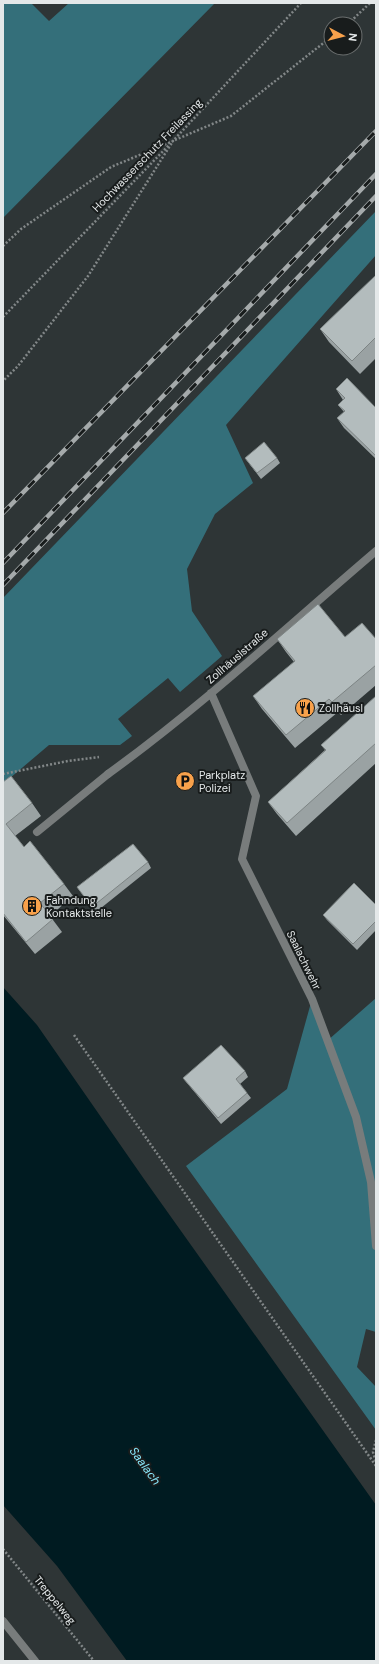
<svg xmlns="http://www.w3.org/2000/svg" width="379" height="1664" viewBox="0 0 379 1664" font-family="'DM Sans',sans-serif">
<style>
.forest{fill:#346f7a}
.water{fill:#001b21}
.lines{fill:none;stroke-linecap:round;stroke-linejoin:round}
.path{stroke:#828788;stroke-width:2.5;stroke-dasharray:2 2;stroke-linecap:butt}
.service{stroke:#787c7c;stroke-width:8}
.minor{stroke:#787c7c;stroke-width:8}
.rail-casing{stroke:#a5aaab;stroke-width:4.5}
.rail{stroke:#181c1c;stroke-width:3;stroke-dasharray:9;stroke-linecap:butt}
.wall{fill:#9aa2a3}
.building{fill:#b3bcbd;stroke:#7d8484}
.labels{text-anchor:middle;dominant-baseline:central;stroke-width:4;stroke-linejoin:round;paint-order:stroke}
.street-label{font-size:11px;fill:#e4e8e9;stroke:#181c1c}
.poi-label{font-size:11px;fill:#e4e8e9;stroke:#181c1c;text-anchor:start}
.water-label{font-size:12px;font-style:italic;fill:#87e6f9;stroke:#181c1c}
</style>
<rect width="100%" height="100%" fill="#2e3536"/>
<path class="forest" d="M3,3H31L49,21L69,3H215L3,218Z
M376,211V255L226,425L253,483L215,514L187,569L192,611L222,656L180,692L168,678L118,719L132,736L120,745H49L3,784V598Z
M376,998V1332L366,1329L357,1367L376,1387V1430L186,1166L287,1089L312,999L327,1041Z"/>
<path class="water" d="M3,987L37,1025L144,1179L376,1505V1661H127L57,1566L3,1505Z"/>
<g class="lines">
<path class="path" d="M348,24L370,3
M175,140L231,116L331,37
M172,142L301,3
M3,246L21,229L111,167L173,141L88,276L18,366L3,381
M3,317L169,145
M3,774L68,761L99,757
M74,1035L376,1466
M376,1440L373,1452L376,1462
M3,1549L94,1661"/>
<path class="service" d="M37,832L108,774"/>
<path class="minor" d="M211,693L256,796L242,859L312,999L356,1117L371,1182L376,1246
M108,774C202,706 288,626 376,551
M3,1621L35,1661"/>
<g class="rail-casing">
<path id="rail" d="M3,513L376,131
M3,563L376,174
M3,585L376,196"/>
</g>
<use href="#rail" class="rail"/>
</g>
<path class="wall" d="M376,275V358L360,374L329,342L320,329Z
M336,389L376,408V459L344,428L337,418L344,412L338,405L343,400Z
M245,458H277L280,463L261,479Z
M345,637L376,639V685L341,715L338,712L295,748L262,709L253,696L294,662L286,652L277,639Z
M376,696V763L296,836L277,814L268,802L325,750L321,745Z
M3,782L32,803L41,816L15,836L24,847L64,884L73,896L50,916L62,932L35,954L3,915Z
M148,862L151,868L96,912L77,887Z
M376,905V930L357,950L327,920L323,915Z
M245,1071L248,1077L240,1084L251,1098L221,1124L187,1083L183,1078Z"/>
<path class="building" d="M376,275V337L352,361L320,329Z
M347,378L376,408V456L337,418L345,411L338,405L345,398L336,389Z
M264,442L277,458L257,473L245,458Z
M318,604L345,637L362,623L376,639V665L332,702L329,699L286,735L253,696L295,661L277,639Z
M376,696V743L287,823L268,802L326,750L321,745Z
M11,776L32,803L6,824L24,847L30,841L64,884L40,903L53,919L26,942L3,913V782Z
M133,844L148,862L92,907L77,887Z
M354,883L376,905V921L353,944L323,915Z
M221,1045L245,1071L236,1079L247,1093L218,1118L183,1078Z"/>
<defs>
<g id="restaurant-disc" transform="scale(1)"><circle r="9.5" fill="#f8a14b" stroke="#181c1c"/><path d="M-5-6h1v4h1v-4h1v4h1v-4h1v5L-1.5 .5V6h-2V.5L-5-1ZM5-6V6H3V1.5H1.5Q1.5-4 5-6Z" fill="#111"/></g>
<g id="parking-disc" transform="scale(1)"><circle r="9.5" fill="#f8a14b" stroke="#181c1c"/><path d="M-3.5-5.5H1a3.5 3.5 0 0 1 0 7H-1V5.5H-3.5ZM-1-3.4V-.6H.8a1.4 1.4 0 0 0 0-2.8Z" fill="#111"/></g>
<g id="building-disc" transform="scale(1)"><circle r="9.5" fill="#f8a14b" stroke="#181c1c"/><path d="M-4-6H4V6H1V3H-1V6H-4ZM-2.5-4.3h1.7v1.8h-1.7ZM.8-4.3h1.7v1.8H.8ZM-2.5-1h1.7V.8h-1.7ZM.8-1h1.7V.8H.8Z" fill="#111"/></g>
</defs>
<g fill-rule="evenodd">
<use href="#restaurant-disc" x="305" y="708"/>
<use href="#parking-disc" x="185" y="781"/>
<use href="#building-disc" x="32" y="906"/>
</g>
<g class="labels">
<g class="street-label">
<text transform="translate(147 155) rotate(-46)">Hochwasserschutz Freilassing</text>
<text transform="translate(237 656) rotate(-41)">Zollhäuslstraße</text>
<text transform="translate(304 960) rotate(64)">Saalachwehr</text>
<text transform="translate(55 1600) rotate(51)">Treppelweg</text>
</g>
<g class="poi-label">
<text x="319" y="708">Zollhäusl</text>
<text x="199" y="775">Parkplatz<tspan x="199" dy="13">Polizei</tspan></text>
<text x="46" y="900">Fahndung<tspan x="46" dy="13">Kontaktstelle</tspan></text>
</g>
<g class="water-label">
<text transform="translate(145 1466) rotate(54)">Saalach</text>
</g>
</g>
<rect width="379" height="1664" fill="none" stroke="#e4e8e9" stroke-width="8"/>
<g transform="translate(343 36) rotate(97)"><circle r="19" fill="#181c1c" stroke="#6a6e6e"/>
<path d="M0-3L7 15L0 10L-7 15Z" fill="#f8a14b"/>
<text y="-6" font-size="11" font-weight="bold" text-anchor="middle" fill="#e4e8e9">N</text>
</g>
</svg>
